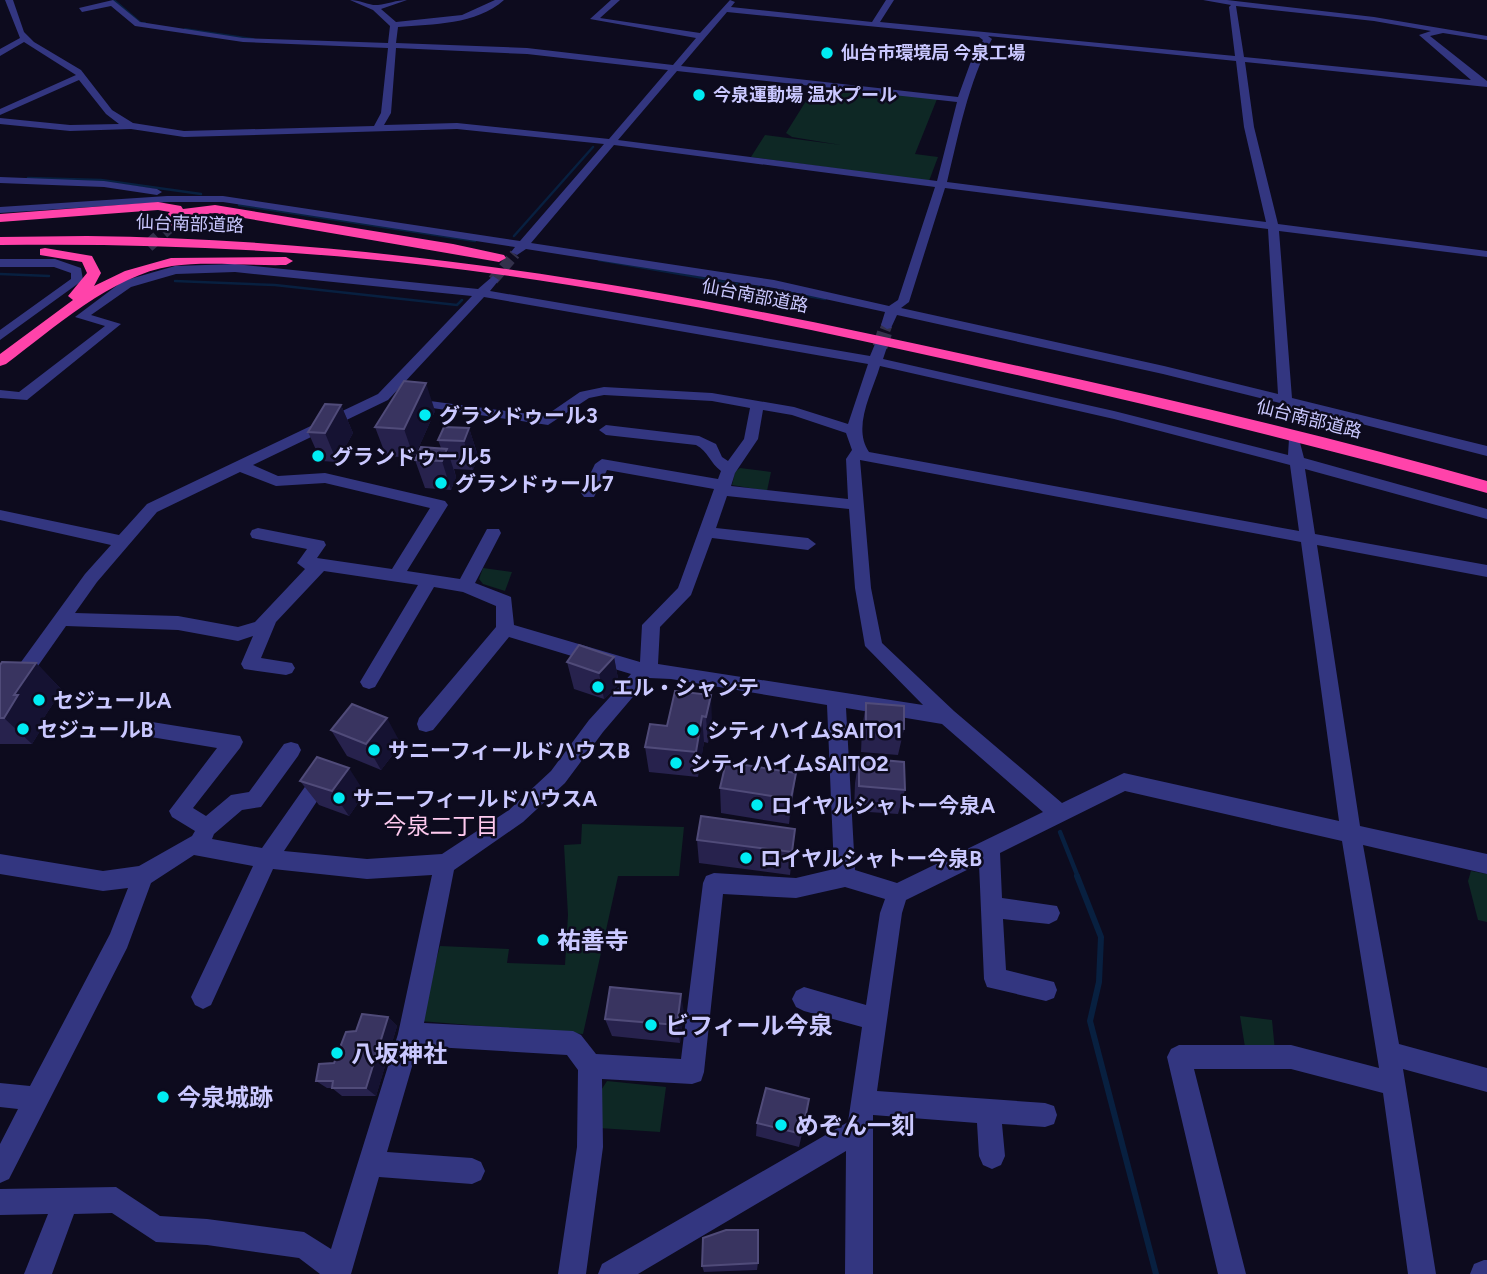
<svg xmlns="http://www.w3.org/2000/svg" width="1487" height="1274" viewBox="0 0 1487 1274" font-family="Figtree,'Noto Sans JP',sans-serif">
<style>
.green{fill:#0e2825}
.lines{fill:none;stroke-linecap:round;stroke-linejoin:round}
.stream-far3{stroke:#082040;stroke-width:2}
.stream-far2{stroke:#082040;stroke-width:2.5}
.stream-far1{stroke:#082040;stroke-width:4.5}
.stream{stroke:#082040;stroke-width:6}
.minor-tunnel-far1{stroke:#33314b;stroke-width:11;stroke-dasharray:11 5;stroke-linecap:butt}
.minor-tunnel{stroke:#33314b;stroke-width:15;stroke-dasharray:15 7;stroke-linecap:butt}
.highway-tunnel{stroke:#33314b;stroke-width:13;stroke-dasharray:13 7;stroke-linecap:butt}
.minor{fill:#333680;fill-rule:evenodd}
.highway{fill:#ff43aa;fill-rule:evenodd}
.wall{fill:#27224d}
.shaded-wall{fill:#151232}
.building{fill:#393460;stroke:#504b79;stroke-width:2}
.poi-dot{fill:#00ecf3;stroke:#0d0b1e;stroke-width:2.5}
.labels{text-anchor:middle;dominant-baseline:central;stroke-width:5;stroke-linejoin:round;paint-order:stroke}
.far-poi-label{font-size:18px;font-weight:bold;fill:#cac8ff;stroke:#0d0b1e;text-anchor:start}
.far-street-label{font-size:18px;fill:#cac8ff;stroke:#0d0b1e}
.poi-label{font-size:21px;font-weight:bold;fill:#cac8ff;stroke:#0d0b1e;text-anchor:start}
.neighbourhood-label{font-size:23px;fill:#ffcaef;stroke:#0d0b1e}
.near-poi-label{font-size:24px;font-weight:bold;fill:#cac8ff;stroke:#0d0b1e;text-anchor:start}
</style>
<rect width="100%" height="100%" fill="#0d0b1e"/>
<path class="green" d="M816,85L937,99L915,154L938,157L929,181L751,157L765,135L841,145L792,137L786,133Z
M740,468L771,472L767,491L732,485L735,472Z
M483,568L512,572L505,591L483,584L479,579Z
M582,824L684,827L679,876H618L583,1034L420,1021L440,946L509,949L507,963L565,965L568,915L564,845L581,844Z
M1471,871L1487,874V922L1478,920L1468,881Z
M1240,1016L1272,1020L1275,1051L1245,1047Z
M607,1081L666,1087L660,1132L599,1128L598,1095Z"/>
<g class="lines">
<path class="stream-far3" d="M114,0L141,23H145
M185,29L253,39"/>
<path class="stream-far2" d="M28,178L101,180L201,194
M239,205L475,241
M514,236L593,147
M599,260L825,299
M0,274L49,276
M175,281L275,285L457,305L462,300"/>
<path class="stream-far1" d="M1060,832L1078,877"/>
<path class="stream" d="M1077,876L1101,937L1099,982L1090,1021L1156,1274"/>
<path class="minor-tunnel-far1" d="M493,280L515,254
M885,330L887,325"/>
<path class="minor-tunnel" d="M880,347L886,328"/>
<path class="highway-tunnel" d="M148,246L168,228"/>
<path class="minor" d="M5,0H13L24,32L34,42L81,70L112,110L133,123L184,131L374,126L381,113L388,48L243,42L135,26L111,6L82,12L79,8L113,0L140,22L243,38L388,43L390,26L373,10L350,0C360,0 370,6 378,5C388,4 396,0 407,0L381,9L396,22L462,15L495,0H504C476,25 433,24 398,27L396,43L527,48L673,65L696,38L590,19L611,0H620L600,18L700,33L730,0L735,2L731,7L872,22L886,0H894L880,22L1235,56L1229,7L1231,5L1203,0H1227L1374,17L1487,36V40L1443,33L1430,36L1487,81V87L1245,62L1254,127L1278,224L1487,251V257L1279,231L1292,398L1487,446V456L1295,407L1298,416L1291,420L1284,416L1280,403L1163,374L897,315L891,328L887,329L881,325L885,312L774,288L526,249L517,255L511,252L515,247L223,202H167L0,213V207L167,196H223L520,241L604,144L457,129L184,137L131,129L70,131L0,124V118L70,125L119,124L106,114L79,80L0,115V109L76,75L24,42L0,56V49L20,38ZM1236,6L1374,21L1431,31L1419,35L1471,80L1244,57ZM727,12L979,37L983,40L970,64L958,97L681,66ZM988,36L1236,61L1244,127L1266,222L947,182C959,133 968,83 992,39ZM396,48L527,54L668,70L609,139L457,123L384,125L391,113ZM677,71L957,102L937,181L618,140ZM614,145L935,187L898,300L889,306L774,280L531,243ZM945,188L1268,229L1278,394L1164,366L901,308L909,302Z
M0,177L104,181L157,189L162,192L157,195L104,187L0,183Z
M0,259H55L81,268L83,280L0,340V330L71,279V273L54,267H0Z
M235,264L478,289L493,276L499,280L490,291L870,356L875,344L880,343L887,347L883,359L1114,411L1288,455L1289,439H1299L1304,458L1487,509V519L1305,469L1315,534L1487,565V577L1317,545L1360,826L1487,854V874L1363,845L1399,1044L1487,1068V1092L1403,1069L1436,1274H1408L1383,1093L1291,1069H1194L1246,1274H1218L1167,1057L1171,1049L1179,1045H1291L1379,1068L1342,841L1125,791L1000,853L1002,898L1057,906L1060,913L1057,920L1049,924L1003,919L1006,970L1054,982L1057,990L1054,998L1046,1001L987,987L984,979L979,864L906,900L902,913L877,1091L1045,1103L1054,1106L1057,1115L1054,1124L1045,1127L1002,1124L1005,1156L1001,1165L992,1169L983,1165L979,1156L977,1123L873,1115V1274H845L846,1151L638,1274H598L602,1264L848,1122L862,1027L804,1011L796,1007L792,999L796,991L804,987L866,1005L880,913L885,899L845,887L796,898L723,894L704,1072L701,1081L692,1084L602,1079L603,1147L586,1274H558L577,1147L578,1070L567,1055L418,1046L387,1152L472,1158L481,1162L485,1171L481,1180L472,1184L379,1177L351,1274H320L299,1258L207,1245L156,1242L112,1213L74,1214L52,1274H24L48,1214L0,1215V1189L116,1187L160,1216L207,1219L304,1232L331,1249L398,1034L432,875L367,879L273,869L211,1005L203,1009L195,1005L191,997L253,866L194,855L151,883L127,948L9,1179L0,1183V1144L18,1109L0,1107V1083L30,1086L110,934L128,888L103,891L0,874V854L103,871L139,866L192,836L195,831L172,817L169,811L217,748L145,736L143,730L145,724L152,722L240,736L243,742L240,748L193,808L206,816L231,795L249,792L284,744L291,742L298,744L301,750L298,756L261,807L242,810L214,834L212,839L262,848L316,771L323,768L330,771L333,777L284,851L367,859L442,854L509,810L551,771L589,720L631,674L509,637L433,730L426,732L419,730L417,724L419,718L496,627V606L463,592L434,587L375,687L369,689L363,687L360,682L418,585L324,571L276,622L261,658L292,663L295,668L292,673L286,675L244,669L241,664L253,636L238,641L178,630L66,626L7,710L0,713V691L85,574L111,545L0,520V510L119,535L147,504L378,394L472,296L235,272L176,274L131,287L91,315L121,324L27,400L0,398V390L19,392L105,326L75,317L123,281L175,266ZM484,297L868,364L848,424L794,407L712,393L604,387L580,392L545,416L407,398V404L412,405L548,425L589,398L604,395L712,401L750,408L744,439L728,461L722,457L716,444L699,436L606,425L599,430L606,435L696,445C708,451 710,463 721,471L718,479L602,459L595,464L581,493L584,497H594L607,470L714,489L678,588L642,625L640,662L514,625L511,597L475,583L501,533L499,529H487L460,579L407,571L448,505L445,501L325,473L278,476L253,465L388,400ZM880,366L1114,419L1290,465L1299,531L869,452C852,427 872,393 880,366ZM763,410L792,415L846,433L852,450L846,459L848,499L731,486L735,473L758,439ZM860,460L1301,542L1339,821L1124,773L1062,803L954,711L882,643L871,588ZM240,472L276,486L325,483L430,508L392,569L317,558L326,545L324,541L258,528L252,530L250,534L252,538L307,549L297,563L305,569L255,622L238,627L178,616L75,613L97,582L157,512ZM727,496L849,509L855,588L865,646L923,705L658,664L660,627L691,595L712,538L808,550L816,544L808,538L716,528ZM649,678L671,679L827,705L834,869L796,878L714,873L706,876L703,883L681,1059L596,1054L581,1035L573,1031L424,1023L454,870L523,822L565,783L603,732ZM846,708L942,724L1043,812L897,883L855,870Z
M1484,1260H1487V1274H1470L1474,1264Z"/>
<path class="highway" d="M158,202L181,206L183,209L215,205L453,244L504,255L506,258L499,262L215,213L190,216L159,232L152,228L170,212L158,210L0,222V214Z
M87,236C392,240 675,290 972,356C1145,393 1317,433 1487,481V493C1314,445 1139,402 963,363C785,323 606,286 425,265C284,249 142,243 0,245V237Z
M45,248L92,256L101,273L94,286L125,271L171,258L286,257L293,261L286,265C250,266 207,261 172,266C112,275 53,329 6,364L0,366V354L73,300L68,296L87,273L82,262L40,255V249Z"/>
</g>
<path class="wall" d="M341,405L353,433L337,462L321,461L308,432Z
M435,411L414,458L386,456L375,427Z
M469,428L478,456L473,470L454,469L456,477L451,490L425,488L415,460L441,448L438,440Z
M614,657L619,684L604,699L574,689L567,662Z
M36,663L62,690L43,719L46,721L32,744H0V665Z
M675,691L712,722L708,743L704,742L698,777L649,772L645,747L667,726Z
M866,703L904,729L898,755L861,752L862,729Z
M331,730L401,744L381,770L347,756Z
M859,758L905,790L898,814L854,811L855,783Z
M796,773L793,797L789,824L721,813L720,788Z
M300,781L365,793L349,816L319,805Z
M795,829L790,875L699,863L697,840Z
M684,1012L680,1043L612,1036L605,1019Z
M388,1017L397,1026L376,1096H342L332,1088H327L316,1081L334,1063L356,1031Z
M757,1123L802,1134L799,1147L756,1136Z
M758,1263L757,1270L704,1272L702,1266Z"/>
<path class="shaded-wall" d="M426,383L435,411L414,458L404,429Z
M341,405L353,433L337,462L325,433Z
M469,428L478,456L473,470L464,441Z
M447,449L456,477L451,490L442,461Z
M614,657L619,684L604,699L599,673Z
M36,663L62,690L43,719L46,721L32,744L4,718L14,695Z
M711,695L712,722L708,743L706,717Z
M702,716L704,742L698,777L696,752Z
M387,718L401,744L381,770L366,744Z
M349,768L365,793L349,816L332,791Z
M796,773L793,797L789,824L791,799Z
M681,994L684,1012L680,1043L677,1025Z
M388,1017L397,1026L376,1096L366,1088Z"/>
<path class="building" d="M404,381L426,383L404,429L375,427Z
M325,404L341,405L325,433L308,432Z
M444,427L469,428L464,441L438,440Z
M421,447L447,449L442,461L415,460Z
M579,645L614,657L599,673L567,662Z
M2,662L36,663L14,695H18L4,718H0V665Z
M675,691L711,695L706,717L702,716L696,752L645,747L650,724L667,726Z
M866,703L904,706V729L866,727Z
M352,704L387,718L366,744L331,730Z
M317,757L349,768L332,791L300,781Z
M859,758L904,762L905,790L859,786Z
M726,762L796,773L791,799L720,788Z
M701,816L795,829L792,852L697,840Z
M610,987L681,994L677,1025L605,1019Z
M362,1014L388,1017L366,1088H332L333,1081H316L319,1064L334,1063L346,1032L356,1031Z
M766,1088L809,1099L802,1134L757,1123Z
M726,1230H758V1263L702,1266L703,1238Z"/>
<g class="poi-dot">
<circle cx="827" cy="53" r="7"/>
<circle cx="699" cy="95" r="7"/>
<circle cx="425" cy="415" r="7"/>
<circle cx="318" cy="456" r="7"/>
<circle cx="441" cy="483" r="7"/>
<circle cx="598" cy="687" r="7"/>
<circle cx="39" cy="700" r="7"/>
<circle cx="23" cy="729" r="7"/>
<circle cx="693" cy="730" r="7"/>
<circle cx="374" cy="750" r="7"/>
<circle cx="676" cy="763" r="7"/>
<circle cx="339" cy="798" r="7"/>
<circle cx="757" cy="805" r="7"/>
<circle cx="746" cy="858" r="7"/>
<circle cx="543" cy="940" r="7"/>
<circle cx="651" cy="1025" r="7"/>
<circle cx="337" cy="1053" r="7"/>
<circle cx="163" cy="1097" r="7"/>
<circle cx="781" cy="1125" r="7"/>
</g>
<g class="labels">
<g class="far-poi-label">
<text x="841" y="53">仙台市環境局 今泉工場</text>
<text x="713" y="95">今泉運動場 温水プール</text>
</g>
<g class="far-street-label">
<text transform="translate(190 224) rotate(2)">仙台南部道路</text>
<text transform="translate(755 296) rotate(11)">仙台南部道路</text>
<text transform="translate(1309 419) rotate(14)">仙台南部道路</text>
</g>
<g class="poi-label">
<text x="439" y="415">グランドゥール3</text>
<text x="332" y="456">グランドゥール5</text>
<text x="455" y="483">グランドゥール7</text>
<text x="612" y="687">エル・シャンテ</text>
<text x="53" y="700">セジュールA</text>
<text x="37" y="729">セジュールB</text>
<text x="707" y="730">シティハイムSAITO1</text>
<text x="388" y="750">サニーフィールドハウスB</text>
<text x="690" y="763">シティハイムSAITO2</text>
<text x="353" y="798">サニーフィールドハウスA</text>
<text x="771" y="805">ロイヤルシャトー今泉A</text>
<text x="760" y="858">ロイヤルシャトー今泉B</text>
</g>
<g class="neighbourhood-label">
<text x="441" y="826">今泉二丁目</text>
</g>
<g class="near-poi-label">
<text x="557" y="940">祐善寺</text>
<text x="665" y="1025">ビフィール今泉</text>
<text x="351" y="1053">八坂神社</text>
<text x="177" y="1097">今泉城跡</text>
<text x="795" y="1125">めぞん一刻</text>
</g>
</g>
</svg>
